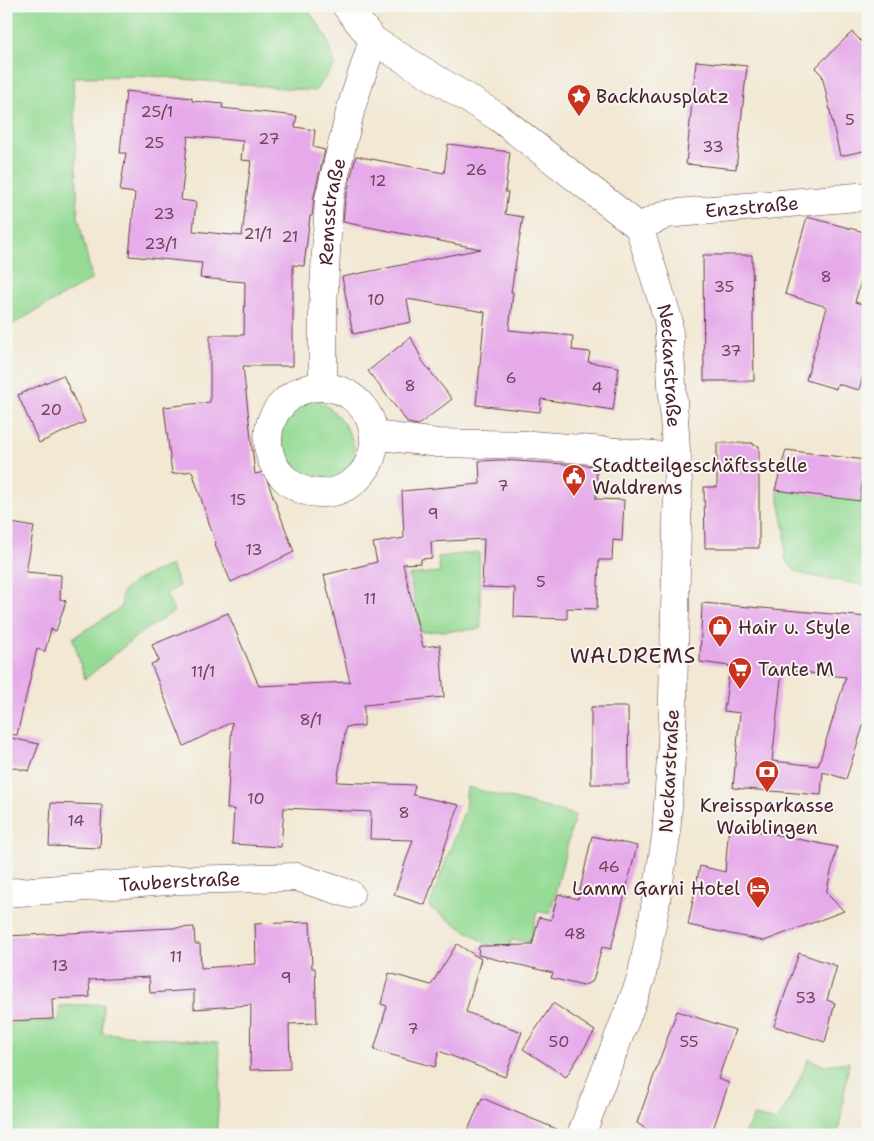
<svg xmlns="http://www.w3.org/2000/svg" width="874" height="1141" viewBox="0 0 874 1141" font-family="'Shantell Sans',sans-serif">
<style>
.green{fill:#95db95;stroke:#707d60}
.building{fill:#e6aaea;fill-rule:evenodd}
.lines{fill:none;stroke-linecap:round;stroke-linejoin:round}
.minor-casing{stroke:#633d44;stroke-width:29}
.tertiary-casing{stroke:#633d44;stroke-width:29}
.minor{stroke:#fff;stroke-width:28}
.tertiary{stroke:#fff;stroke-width:28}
.labels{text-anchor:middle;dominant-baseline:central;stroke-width:4;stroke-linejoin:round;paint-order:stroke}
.number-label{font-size:16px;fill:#71425b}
.poi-label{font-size:19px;fill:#4a1f2b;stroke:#f6f6f2;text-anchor:start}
.street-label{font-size:19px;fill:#4a1f2b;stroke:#f6f6f2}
.quarter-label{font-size:21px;letter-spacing:1px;fill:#4a1f2b;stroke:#f6f6f2}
</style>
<rect width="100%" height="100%" fill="#f6f6f2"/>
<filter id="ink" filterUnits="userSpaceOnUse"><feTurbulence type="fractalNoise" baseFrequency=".02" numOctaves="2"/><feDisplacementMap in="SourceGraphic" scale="10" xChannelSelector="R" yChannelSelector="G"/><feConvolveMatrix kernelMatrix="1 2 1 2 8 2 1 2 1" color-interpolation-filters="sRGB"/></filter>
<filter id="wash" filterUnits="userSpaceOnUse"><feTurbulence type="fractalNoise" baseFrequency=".0096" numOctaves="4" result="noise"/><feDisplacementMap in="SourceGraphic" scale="20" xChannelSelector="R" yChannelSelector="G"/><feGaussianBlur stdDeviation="1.12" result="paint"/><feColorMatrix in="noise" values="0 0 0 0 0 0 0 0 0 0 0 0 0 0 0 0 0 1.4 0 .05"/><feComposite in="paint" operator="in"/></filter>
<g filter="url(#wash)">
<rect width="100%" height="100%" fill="#f2e8d3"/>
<path class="green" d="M6,6H305L326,36L335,65L315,91L152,76L73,77L78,216L92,279L6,328Z
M306,396C329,400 355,431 355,455C355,464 349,473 346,481C341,483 336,487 332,488C292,495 252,406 306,396Z
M864,469H868V586L806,575L795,571L785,559V531L777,490L860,500Z
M479,552L481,629L421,632L409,575L440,572L438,557Z
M171,565L179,586L166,594L174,611L138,635L85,679L73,638L122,607C122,602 120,596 123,592C130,581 159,570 171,565Z
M467,787L575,815L550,914L537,911L530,942L511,940L507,957L429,907L465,809Z
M103,1004L102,1033L218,1043L221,1073L216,1135H6V1024L60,1020L59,1006Z
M808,1059L823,1065L849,1062L838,1135H743L754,1116L777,1121L796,1088Z"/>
<g id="blocks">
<path class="building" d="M852,32L868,48V150L840,156L822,75L815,68Z
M696,61L747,66L736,169L686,164Z
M126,91L192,98V101L223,104L222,108L297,116L295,127L315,130L313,147L325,150L314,196L312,216H310L304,266L293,265V366H243L255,474L264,472L294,552L231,582L215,545L216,544L192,471L172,474L164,407L210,402V335H244L245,282L200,278L202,263L129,256L135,193L120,191L126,153H120ZM188,136L243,141L241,160L251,161L242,236L193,231L196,202L181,200Z
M448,144L510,152L505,192H508L505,214L523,217L511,292H513L509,330L573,336L572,350L590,352L588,362L619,367L613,410L541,399L540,412L476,405L485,312L407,299L411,322L353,334L342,277L481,249L343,222L345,201L356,156L444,173Z
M807,217L868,233V257L855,302L868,306V359L859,390L837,384L836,389L806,380L827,307L785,294Z
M703,255H752L754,381H704Z
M411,337L423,362L452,399L418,425L408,423L368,371Z
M63,375L85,422L39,443L18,395Z
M717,443H753V445L759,446V548H705L704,487H717Z
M786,450L865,460L860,501L775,490Z
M501,460L597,466L596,499L624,500L622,541L613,540L612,560H599L597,609L567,608V619L514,617L515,588L482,587L484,539L431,542L432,558L421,559V563L403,564L423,647L440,645L444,697L364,705V726L346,727L337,782L415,785L413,795L459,805L425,905L394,895L413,840L370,839L371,812L284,808L281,847L232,844L234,809H227L232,722L184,746L151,664L159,661L152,645L228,613L259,686L350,682L324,575L377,562L373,543L404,538L402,491L480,484L479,461Z
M6,522L34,527L26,572L61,575L60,599L66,601L56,631L51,629L45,651L37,649L17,735L6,734Z
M702,603L868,617V711L846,779L823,772L821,795L733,788L740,713L724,711L730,666L700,662ZM782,670L846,677L818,766L772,761Z
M591,707H628L629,784H591Z
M6,737L39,744L29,771L6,766Z
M51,803L102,805L100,848L49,846Z
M729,825L837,847L826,893L844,911L764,941L688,925L700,866L725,872Z
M592,836L637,846L611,949L602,947L593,981L583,986L551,978L553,973L478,955L479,946L532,945L539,917L551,920L558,894L578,899Z
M310,922L312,968H315L317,1023L289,1024L290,1069L250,1070L251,1005L194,1009V990L150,993L149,977L89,980L90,997L52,999L53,1019L6,1021V936L194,927L195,944H200L201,968L256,964L255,924Z
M457,944L481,959L466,1012L522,1032L505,1077L439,1051L435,1067L374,1050L387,1006L381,1004L389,973L431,985Z
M799,953L837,966L827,1000L835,1003L825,1042L774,1026Z
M553,1003L595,1031L566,1077L523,1049Z
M677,1011L735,1030L718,1079L729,1083L711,1135H655L637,1123Z
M482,1098L566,1133V1135H466Z"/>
</g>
</g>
<g filter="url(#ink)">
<use href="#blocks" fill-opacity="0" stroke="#633d44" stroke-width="1"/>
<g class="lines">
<g class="minor-casing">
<g id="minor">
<path id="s1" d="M639,227L667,214L868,196"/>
<path id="s2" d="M323,387V307L329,199L351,108L373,40"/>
<circle cx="321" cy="440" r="53"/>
<path d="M374,435L438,443L532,445L677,457"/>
<path id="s3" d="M6,893L181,880L297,877L350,894"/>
</g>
</g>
<g class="tertiary-casing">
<g id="tertiary">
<path id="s4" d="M346,6L373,40L498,117L639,227L668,319L678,483L672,741L666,837L653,919L641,979L581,1135"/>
</g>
</g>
<use href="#minor" class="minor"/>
<use href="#tertiary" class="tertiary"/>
</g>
</g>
<defs>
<g id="sight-pin" transform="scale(1.25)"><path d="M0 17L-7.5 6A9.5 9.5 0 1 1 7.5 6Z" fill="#c8321e" stroke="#f6f6f2"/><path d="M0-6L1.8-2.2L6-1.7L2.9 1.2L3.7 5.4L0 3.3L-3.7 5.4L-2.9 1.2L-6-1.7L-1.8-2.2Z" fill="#fff"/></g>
<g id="civic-pin" transform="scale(1.25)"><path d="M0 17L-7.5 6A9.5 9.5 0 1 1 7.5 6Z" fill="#c8321e" stroke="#f6f6f2"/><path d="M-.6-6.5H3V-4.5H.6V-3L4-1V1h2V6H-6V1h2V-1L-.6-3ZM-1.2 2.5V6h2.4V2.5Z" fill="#fff"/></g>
<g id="shop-pin" transform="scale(1.25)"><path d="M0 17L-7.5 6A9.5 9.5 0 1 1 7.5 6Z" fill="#c8321e" stroke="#f6f6f2"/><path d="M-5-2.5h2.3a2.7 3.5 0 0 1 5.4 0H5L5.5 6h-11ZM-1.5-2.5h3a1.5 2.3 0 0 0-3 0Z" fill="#fff"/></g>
<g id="supermarket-pin" transform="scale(1.25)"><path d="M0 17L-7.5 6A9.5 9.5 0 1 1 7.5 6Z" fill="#c8321e" stroke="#f6f6f2"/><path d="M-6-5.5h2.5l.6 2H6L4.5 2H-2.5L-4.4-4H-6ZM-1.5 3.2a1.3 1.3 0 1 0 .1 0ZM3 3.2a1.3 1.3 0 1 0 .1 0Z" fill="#fff"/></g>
<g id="bank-pin" transform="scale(1.25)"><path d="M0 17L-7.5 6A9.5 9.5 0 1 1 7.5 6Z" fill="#c8321e" stroke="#f6f6f2"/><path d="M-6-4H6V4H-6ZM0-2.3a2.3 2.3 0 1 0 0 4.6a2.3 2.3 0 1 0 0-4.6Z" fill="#fff"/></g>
<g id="hotel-pin" transform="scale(1.25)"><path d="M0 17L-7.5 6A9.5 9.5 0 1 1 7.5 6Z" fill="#c8321e" stroke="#f6f6f2"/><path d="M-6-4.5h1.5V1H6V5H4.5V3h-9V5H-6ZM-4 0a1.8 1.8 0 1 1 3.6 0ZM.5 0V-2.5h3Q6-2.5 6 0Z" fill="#fff"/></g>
</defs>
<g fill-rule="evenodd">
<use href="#sight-pin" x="579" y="96"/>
<use href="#civic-pin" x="574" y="476"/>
<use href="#shop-pin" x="720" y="627"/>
<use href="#supermarket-pin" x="740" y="669"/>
<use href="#bank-pin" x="767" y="772"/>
<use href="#hotel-pin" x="758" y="888"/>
</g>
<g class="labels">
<g class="number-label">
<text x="157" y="111">25/1</text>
<text x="850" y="119">5</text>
<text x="269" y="138">27</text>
<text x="154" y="142">25</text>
<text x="713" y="146">33</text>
<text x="476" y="169">26</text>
<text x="378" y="180">12</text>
<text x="164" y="213">23</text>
<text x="258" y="233">21/1</text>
<text x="290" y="236">21</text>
<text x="161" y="243">23/1</text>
<text x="826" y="276">8</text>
<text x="724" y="286">35</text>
<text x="376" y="299">10</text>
<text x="731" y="350">37</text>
<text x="511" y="377">6</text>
<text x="410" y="385">8</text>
<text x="597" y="387">4</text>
<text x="51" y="409">20</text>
<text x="503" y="485">7</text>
<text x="238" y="499">15</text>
<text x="433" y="513">9</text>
<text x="254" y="549">13</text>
<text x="541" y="581">5</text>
<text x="370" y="598">11</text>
<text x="203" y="671">11/1</text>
<text x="311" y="719">8/1</text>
<text x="256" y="798">10</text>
<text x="404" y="812">8</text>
<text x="76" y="820">14</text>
<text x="609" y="866">46</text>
<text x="575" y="933">48</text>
<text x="176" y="956">11</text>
<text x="60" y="965">13</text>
<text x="286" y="977">9</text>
<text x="806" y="997">53</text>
<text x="413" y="1028">7</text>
<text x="559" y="1041">50</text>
<text x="689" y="1041">55</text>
</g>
<g class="poi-label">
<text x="596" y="96">Backhausplatz</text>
<text x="592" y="465">Stadtteilgeschäftsstelle<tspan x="592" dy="22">Waldrems</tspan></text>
<text x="738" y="627">Hair u. Style</text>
<text x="758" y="669">Tante M</text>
<text x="767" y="805" text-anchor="middle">Kreissparkasse<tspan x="767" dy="22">Waiblingen</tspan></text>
<text x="740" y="888" text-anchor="end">Lamm Garni Hotel</text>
</g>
<g class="street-label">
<text stroke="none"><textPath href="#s1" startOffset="116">Enzstraße</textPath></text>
<text stroke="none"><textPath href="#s2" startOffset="176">Remsstraße</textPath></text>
<text stroke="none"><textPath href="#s4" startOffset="512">Neckarstraße</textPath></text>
<text transform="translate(669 771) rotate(-87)">Neckarstraße</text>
<text stroke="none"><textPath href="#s3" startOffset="174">Tauberstraße</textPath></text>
</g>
<g class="quarter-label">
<text x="633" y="656">WALDREMS</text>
</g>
</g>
<rect width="874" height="1141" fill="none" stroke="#f6f6f2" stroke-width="25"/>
</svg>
